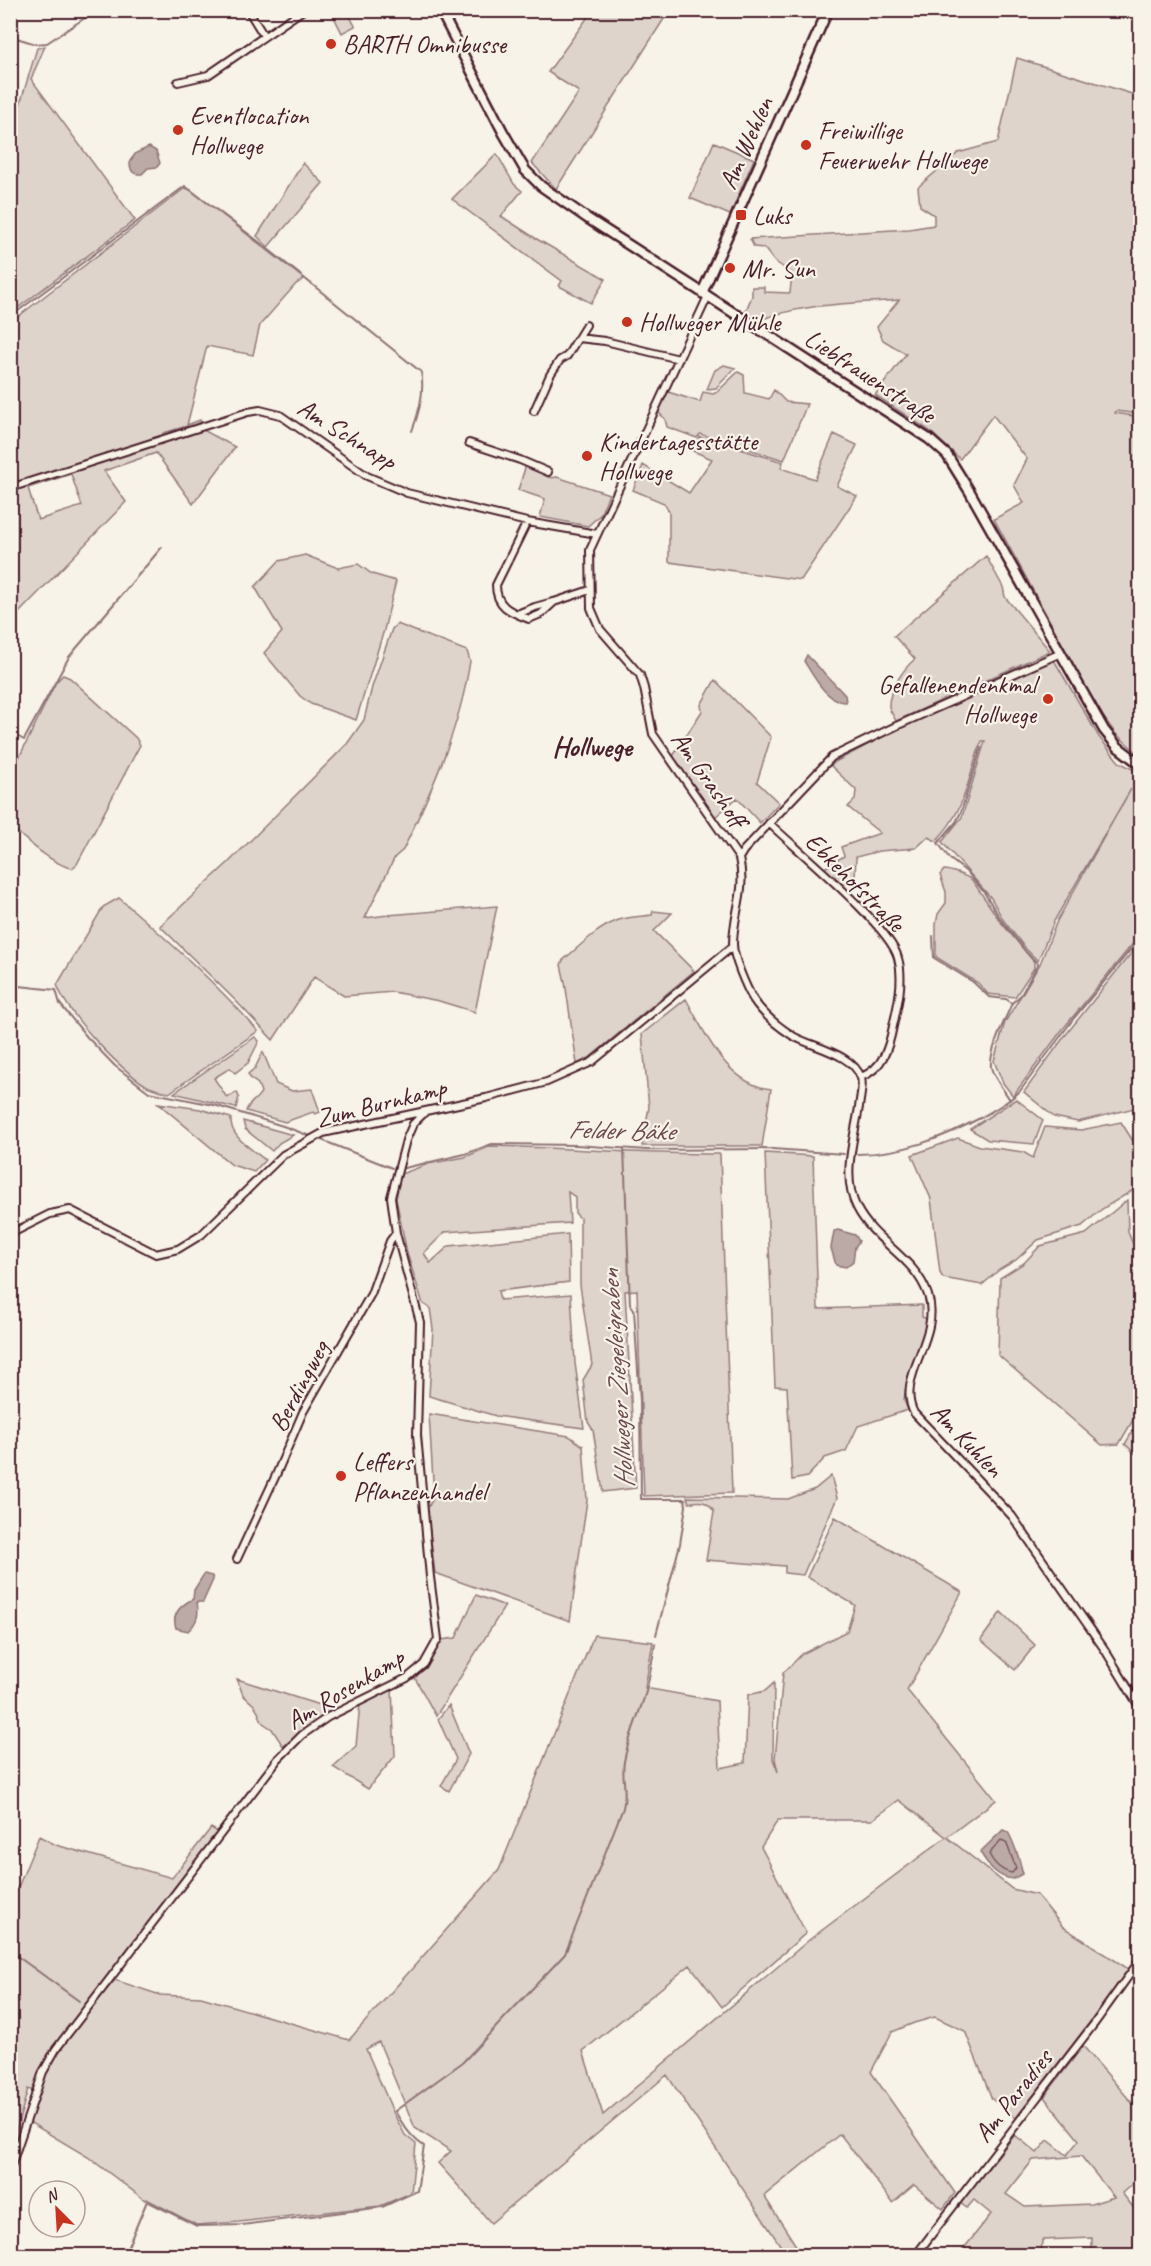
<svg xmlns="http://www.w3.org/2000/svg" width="1151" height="2266" viewBox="0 0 1151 2266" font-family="Caveat,sans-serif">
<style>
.green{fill:#ded4cc;stroke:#947a7c;stroke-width:1.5;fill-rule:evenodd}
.water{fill:#bcaaa7;stroke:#8e7275;stroke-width:1.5}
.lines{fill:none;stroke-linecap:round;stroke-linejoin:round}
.shore{stroke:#78575d;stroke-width:1.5}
.stream{stroke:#8e7275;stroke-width:2}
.street-casing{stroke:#4a1f2b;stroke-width:10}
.secondary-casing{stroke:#4a1f2b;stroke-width:13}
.street{stroke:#f7f3e8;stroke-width:6}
.secondary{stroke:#f7f3e8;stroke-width:8}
.poi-dot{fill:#c8321e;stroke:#f7f3e8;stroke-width:2}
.labels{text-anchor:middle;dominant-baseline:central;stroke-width:4.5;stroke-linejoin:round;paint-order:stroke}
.poi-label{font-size:26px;fill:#4a1f2b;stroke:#f7f3e8;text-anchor:start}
.street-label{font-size:26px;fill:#4a1f2b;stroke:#f7f3e8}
.water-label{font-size:27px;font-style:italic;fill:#6c4950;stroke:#f7f3e8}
.quarter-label{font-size:28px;font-weight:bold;fill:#4a1f2b;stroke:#f7f3e8}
</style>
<rect width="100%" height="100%" fill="#f7f3e8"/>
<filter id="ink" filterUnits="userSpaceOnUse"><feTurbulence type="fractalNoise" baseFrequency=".0167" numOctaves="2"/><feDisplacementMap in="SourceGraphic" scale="12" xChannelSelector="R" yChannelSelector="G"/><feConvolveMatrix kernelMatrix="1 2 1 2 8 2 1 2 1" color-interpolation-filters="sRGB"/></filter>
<g filter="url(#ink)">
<path class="green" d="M593,10L669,11L556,189L532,163L579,92L548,72Z
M331,11H347L355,26L342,33Z
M45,46L31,79L135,220L11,313V134L37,48Z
M1017,58L1135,95L1140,83V414L1116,411L1115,413L1140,417V755L1115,733L1099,711L994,519L1024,503L1014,485L1027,459L993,415L960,459L930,431L875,395L906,354L883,340L877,327L899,300C851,304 800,303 755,322L744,315L752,296V287H764V292L790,293L792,273L774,261L764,248L754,247L750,239L909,229L934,225V215L920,206L918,187L958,153L998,142Z
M714,142L754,159L730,215L690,198Z
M497,154L514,184L522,191L501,216L535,238L606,279L591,303L559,286L562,281L452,199Z
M303,163L323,183L268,247L257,236Z
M185,188L191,190L304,279L296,284L260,325L253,355L207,346L187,425L200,420L205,431L235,447L193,504L156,453L104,471L126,502L14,618L11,615V322ZM187,426L190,435L163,442V433ZM71,474L82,506L38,520L28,488Z
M724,365L735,368L716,388L707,389L715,370Z
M738,372L744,375L745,393L769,399L774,390L786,402L807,404L784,460L700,434L697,438L667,427L665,419L658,412L668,392L700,402L703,392L713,394L717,392Z
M834,434L857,445L837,486L857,496L801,580L669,562V512L664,503L633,490L643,465L689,493L712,459L693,451L700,437L783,462L781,468L815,479Z
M526,465C530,466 536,468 540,471C547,476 547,479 557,477L609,494L600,515L588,526L540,517L545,499L518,490Z
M305,555L338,568L358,564L372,574L396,581L384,630L356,720L311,704L300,696L264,653L282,632L255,587L279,561Z
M986,556L1003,587L1005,597L1050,651L896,721C894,717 890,711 889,707C888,691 904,668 915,659L894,636Z
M397,624L467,651L470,661C460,728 432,790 403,850L395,857L365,918L388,915L497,906L475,1012L439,1001L393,992L344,996L314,977L273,1040L235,1000L160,926L228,863L347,744L364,720L372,687L383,655L392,629Z
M1054,660L1099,737L1119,762L1140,773V935L1062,1030L1013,1096L1003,1083L994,1061L1005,1022L1040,964L1057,921L1131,789L1054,921L1038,961L1025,948L1004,921L991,898L942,842L962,817L985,741H982C971,767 967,799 951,822C947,829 941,835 936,841L928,837L916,848L879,851L856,857L855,876L842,887L823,869L844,856L841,847L880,833L848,807L855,800L856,790L831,766L835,762L877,740L874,739L883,734Z
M63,675L70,678L136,738L140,745L77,864L72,868C53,865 24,839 10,825L11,774L56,682Z
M715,680L771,737L757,782L779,803L760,823L737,798L715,817L673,756L702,711L701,705Z
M944,870C950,870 967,876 972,880L1000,921L1034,962V968L1015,997L988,994L978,983L936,957V924L938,914L946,903V892L940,875Z
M119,898C168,940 216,983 258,1031L169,1093C162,1091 153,1089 147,1086C118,1068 69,1016 57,985L103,907Z
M653,911L672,913L654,931L694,971L589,1058L577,1064L565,982L561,965L563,960C579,947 595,930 614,922C626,916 640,917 652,915Z
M1140,942V1118L1134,1108L1078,1122L1054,1117L1024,1092L1064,1037Z
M686,999C705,1033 727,1085 771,1089L762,1146H642L649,1107L642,1034Z
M255,1037L259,1041L248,1063L235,1073L230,1068L214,1078L227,1098L237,1092L239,1097L236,1108L174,1093Z
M263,1052L276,1084L292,1091L312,1089L320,1112L315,1114L313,1112L285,1122L246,1111C249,1102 257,1100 261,1092L258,1084L251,1079L248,1074L255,1068Z
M1016,1099L1043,1120L1034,1144L988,1140L970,1129Z
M158,1103L200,1109L231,1118C229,1137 252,1149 265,1160L254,1172L232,1165Z
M243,1121L293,1135L279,1143L272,1151L245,1129Z
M1121,1122L1140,1152V1178L1135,1189L1102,1209L1082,1226L1038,1240L1016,1260L999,1270L982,1285L943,1278L940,1273L931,1199L912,1155L958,1138L980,1146L1023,1152L1033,1158L1045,1127L1081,1130Z
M491,1146C567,1148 643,1154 720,1154L732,1493L644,1496L637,1290L625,1291L636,1488L603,1492L593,1430L588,1422L583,1380L592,1365L580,1285V1218L575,1213V1197L568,1192L570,1223L445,1232L424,1253L430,1263L449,1246L568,1234L569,1282L498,1291L500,1300L571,1294L575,1363L584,1428L496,1416L429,1396L433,1329L430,1308L423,1304L407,1253L396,1199L401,1174L428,1164L465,1157Z
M765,1153L813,1156L818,1309L922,1305V1317L927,1319L922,1340L907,1380L904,1400L908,1410L858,1426L846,1451L825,1458L807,1477L792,1480L787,1387L775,1386Z
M1127,1200L1128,1232L1140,1261V1408L1119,1444L1102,1445L998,1355L1000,1278L1024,1263L1040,1246L1086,1234Z
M429,1414L569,1436L583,1446L587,1500L570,1621L435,1573L427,1509L434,1497Z
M1140,1419V1458L1125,1444Z
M831,1476L837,1498L803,1575L785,1573V1566L706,1560L714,1512C708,1501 701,1500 689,1503L687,1497L788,1499L815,1489Z
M835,1517L962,1592L907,1690L996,1800L947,1837L1012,1889L1037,1895L1063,1927L1130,1970L1016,2118L992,2099L965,2031L935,2017L914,2023L892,2032L871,2072L955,2193L943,2209L914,2185L893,2203L840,2134L764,2196L802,2255H791L782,2248L667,2075L491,2223L438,2163L451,2151L415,2128L379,2042L366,2049L394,2114L405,2135L416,2144L411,2193L380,2206L239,2222L196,2225L147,2199L145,2200L88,2157L29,2122L37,2092L28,2089L14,2138L11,2136L10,1897L19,1885L39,1836L56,1845L172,1878L211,1828L218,1832L80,2013L82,2018L115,1980L160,1995L201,1997L349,2040L499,1870L594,1635L653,1642L645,1688L717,1701L720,1768L745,1763L748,1695L765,1691L774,1683L773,1759L778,1772L775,1759L783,1673L802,1654L847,1631L855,1605L807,1577ZM899,1800L946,1837L809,1940L603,2115L583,2051L690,1965L722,2007L806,1933L761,1847L778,1820H872Z
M476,1595L505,1606L436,1716L415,1678L430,1661L441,1640L456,1638Z
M1001,1612L1035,1645L1015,1670L981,1640Z
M237,1679L332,1709L283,1746L272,1729L263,1723L255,1706L243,1695Z
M392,1689L395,1756L368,1789L333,1767L356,1746L360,1704Z
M449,1705L469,1754L449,1791L441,1786L456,1759L438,1719Z
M1083,2046L1133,2104L1140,2098V2177L1122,2193L1140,2216V2255H1092V2238L1042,2240L1041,2255L958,2256L991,2214L974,2200L967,2208L960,2203L1015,2135L1037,2153L1048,2140L1067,2155L1079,2140L1044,2097ZM1081,2156L1114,2197L1091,2204L1025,2207L1006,2194L1033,2160Z"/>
<path class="water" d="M149,147L156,151L160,163L157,167L148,168L142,174C132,175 130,170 130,161L136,153Z
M807,655L845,695L846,702C827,703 813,675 804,661Z
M838,1230L855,1235L859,1241L855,1247L853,1261L846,1267L836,1265L831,1248L834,1231Z
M204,1574L212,1576L213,1580L203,1602H197C199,1614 198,1622 188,1631L176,1628C171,1614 181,1605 193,1599L194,1590Z
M1003,1830L1008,1832C1013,1841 1022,1864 1022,1874L1013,1879C997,1878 988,1865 980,1852Z"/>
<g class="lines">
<path class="shore" d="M1001,1840L1006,1842L1016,1868L1012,1873C1001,1871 994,1864 989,1854Z"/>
<path class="stream" d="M10,36L36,44L47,43L97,10
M10,317L185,186L258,241L421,372C425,391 419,413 412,431
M10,732L24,740L69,657L162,547
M981,748L961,812L956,822L938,843L950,859L968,873L984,892L1001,920L1026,952L1038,964L1021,995L1012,1003
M933,936L934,958L973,982L989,997L1006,999L1012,1003C1006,1018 989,1051 991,1067C993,1078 1005,1091 1010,1100
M10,985L56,990L60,1004L87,1037L115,1066L149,1092L214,1105L283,1126L310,1136
M319,1139L392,1168
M624,1148L630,1305L634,1310L640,1401L641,1499H685L686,1506L680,1544L656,1635
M857,1154C902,1154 943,1138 982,1117C996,1109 1009,1102 1020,1091L1074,1018L1140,938
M400,1169L465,1154L492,1144L576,1145L647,1150L772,1149L844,1154
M1086,1614L1140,1699
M10,1951L79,2001
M124,2256L147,2201L197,2226L242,2225L382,2207L417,2191L424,2146C411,2138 402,2124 395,2111L463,2062L565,1954L623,1808C628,1789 621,1779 624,1762C628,1738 638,1717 645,1695C650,1678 652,1661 655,1644"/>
<g class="street-casing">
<path id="street" d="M248,10L264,36
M178,82L208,75L303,10
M708,296L590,550L591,608L600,629L640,675L644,688L653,734L739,858C747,892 733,913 733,944C733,957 746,987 753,999C762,1013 779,1027 793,1036C812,1047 854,1054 861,1078C863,1085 861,1093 860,1100C856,1134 840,1175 857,1208C875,1243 915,1257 928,1295C942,1337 895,1377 914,1413L1012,1516L1105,1650L1140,1708
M578,338L586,325
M534,411L550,375L560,360L567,356L578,338L605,341L679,359
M469,443L520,460L548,472
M10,488L248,412L260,410L280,415L367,476L407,493L527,522L597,534
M527,522L496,585C496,607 511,612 529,619L541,614L554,602L590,590
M517,614L535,607L553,602
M769,823C796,849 891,927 898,958C904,979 898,1005 893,1026C889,1047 883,1069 861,1077
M739,858L744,850L832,757L896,726L1061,653
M10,1234L50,1214L70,1210L156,1254L178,1249L201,1235L283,1155L323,1133L486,1098L547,1082L592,1062L733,946
M237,1559L276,1475L303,1412L371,1294L390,1241L396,1233
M10,2169L43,2072L56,2049L278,1759L302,1735L328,1717L407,1678L424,1664L438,1639L430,1577L417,1435L420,1322L396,1233L391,1197L406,1140L413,1124L426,1111
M915,2256L1094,2024L1140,1960"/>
</g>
<g class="secondary-casing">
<path id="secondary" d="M440,10L503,132L525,170L541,186L587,218L929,439L947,455L970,492L1104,730L1118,747L1140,764
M702,293L828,10"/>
</g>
<use href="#street" class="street"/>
<use href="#secondary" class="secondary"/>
</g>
</g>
<g class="poi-dot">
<circle cx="331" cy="44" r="6"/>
<circle cx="178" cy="130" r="6"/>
<circle cx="806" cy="145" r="6"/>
<rect x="735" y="209" width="12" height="12" rx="3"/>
<circle cx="730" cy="268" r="6"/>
<circle cx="627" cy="322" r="6"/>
<circle cx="587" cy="456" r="6"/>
<circle cx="1048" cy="699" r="6"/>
<circle cx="341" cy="1476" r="6"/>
</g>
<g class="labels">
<g class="poi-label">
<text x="343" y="44">BARTH Omnibusse</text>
<text x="190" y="115">Eventlocation<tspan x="190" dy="30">Hollwege</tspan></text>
<text x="818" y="130">Freiwillige<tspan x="818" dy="30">Feuerwehr Hollwege</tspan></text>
<text x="753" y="215">Luks</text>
<text x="742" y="268">Mr. Sun</text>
<text x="639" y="322">Hollweger Mühle</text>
<text x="599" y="441">Kindertagesstätte<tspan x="599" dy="30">Hollwege</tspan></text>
<text x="1036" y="684" text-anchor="end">Gefallenendenkmal<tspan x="1036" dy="30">Hollwege</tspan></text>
<text x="353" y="1461">Leffers<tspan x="353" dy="30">Pflanzenhandel</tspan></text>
</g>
<g class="street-label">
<text transform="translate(746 143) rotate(-66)">Am Wehlen</text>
<text transform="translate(870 376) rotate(33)">Liebfrauenstraße</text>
<text transform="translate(347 434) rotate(32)">Am Schnapp</text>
<text transform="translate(709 779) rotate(55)">Am Grashoff</text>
<text transform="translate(855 882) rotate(45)">Ebkehofstraße</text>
<text transform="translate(381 1103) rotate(-14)">Zum Burnkamp</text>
<text transform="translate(299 1386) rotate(-62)">Berdingweg</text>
<text transform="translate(967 1440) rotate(46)">Am Kuhlen</text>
<text transform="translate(345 1689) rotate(-31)">Am Rosenkamp</text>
<text transform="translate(1013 2096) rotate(-52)">Am Paradies</text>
</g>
<g class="water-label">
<text transform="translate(621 1130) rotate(1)">Felder Bäke</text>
<text transform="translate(617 1379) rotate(-94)">Hollweger Ziegeleigraben</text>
</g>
<g class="quarter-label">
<text x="592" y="746">Hollwege</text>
</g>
</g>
<rect width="1151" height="2266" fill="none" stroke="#f7f3e8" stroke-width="36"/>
<rect x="18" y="18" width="1115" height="2230" fill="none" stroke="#4a1f2b" stroke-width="2" filter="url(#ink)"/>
<g transform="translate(57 2209) rotate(336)"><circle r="28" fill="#f7f3e8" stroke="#b29e9c" stroke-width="1.5"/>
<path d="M0-4.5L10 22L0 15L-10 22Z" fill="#c8321e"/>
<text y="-9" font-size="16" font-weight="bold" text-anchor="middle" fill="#4a1f2b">N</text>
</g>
</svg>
